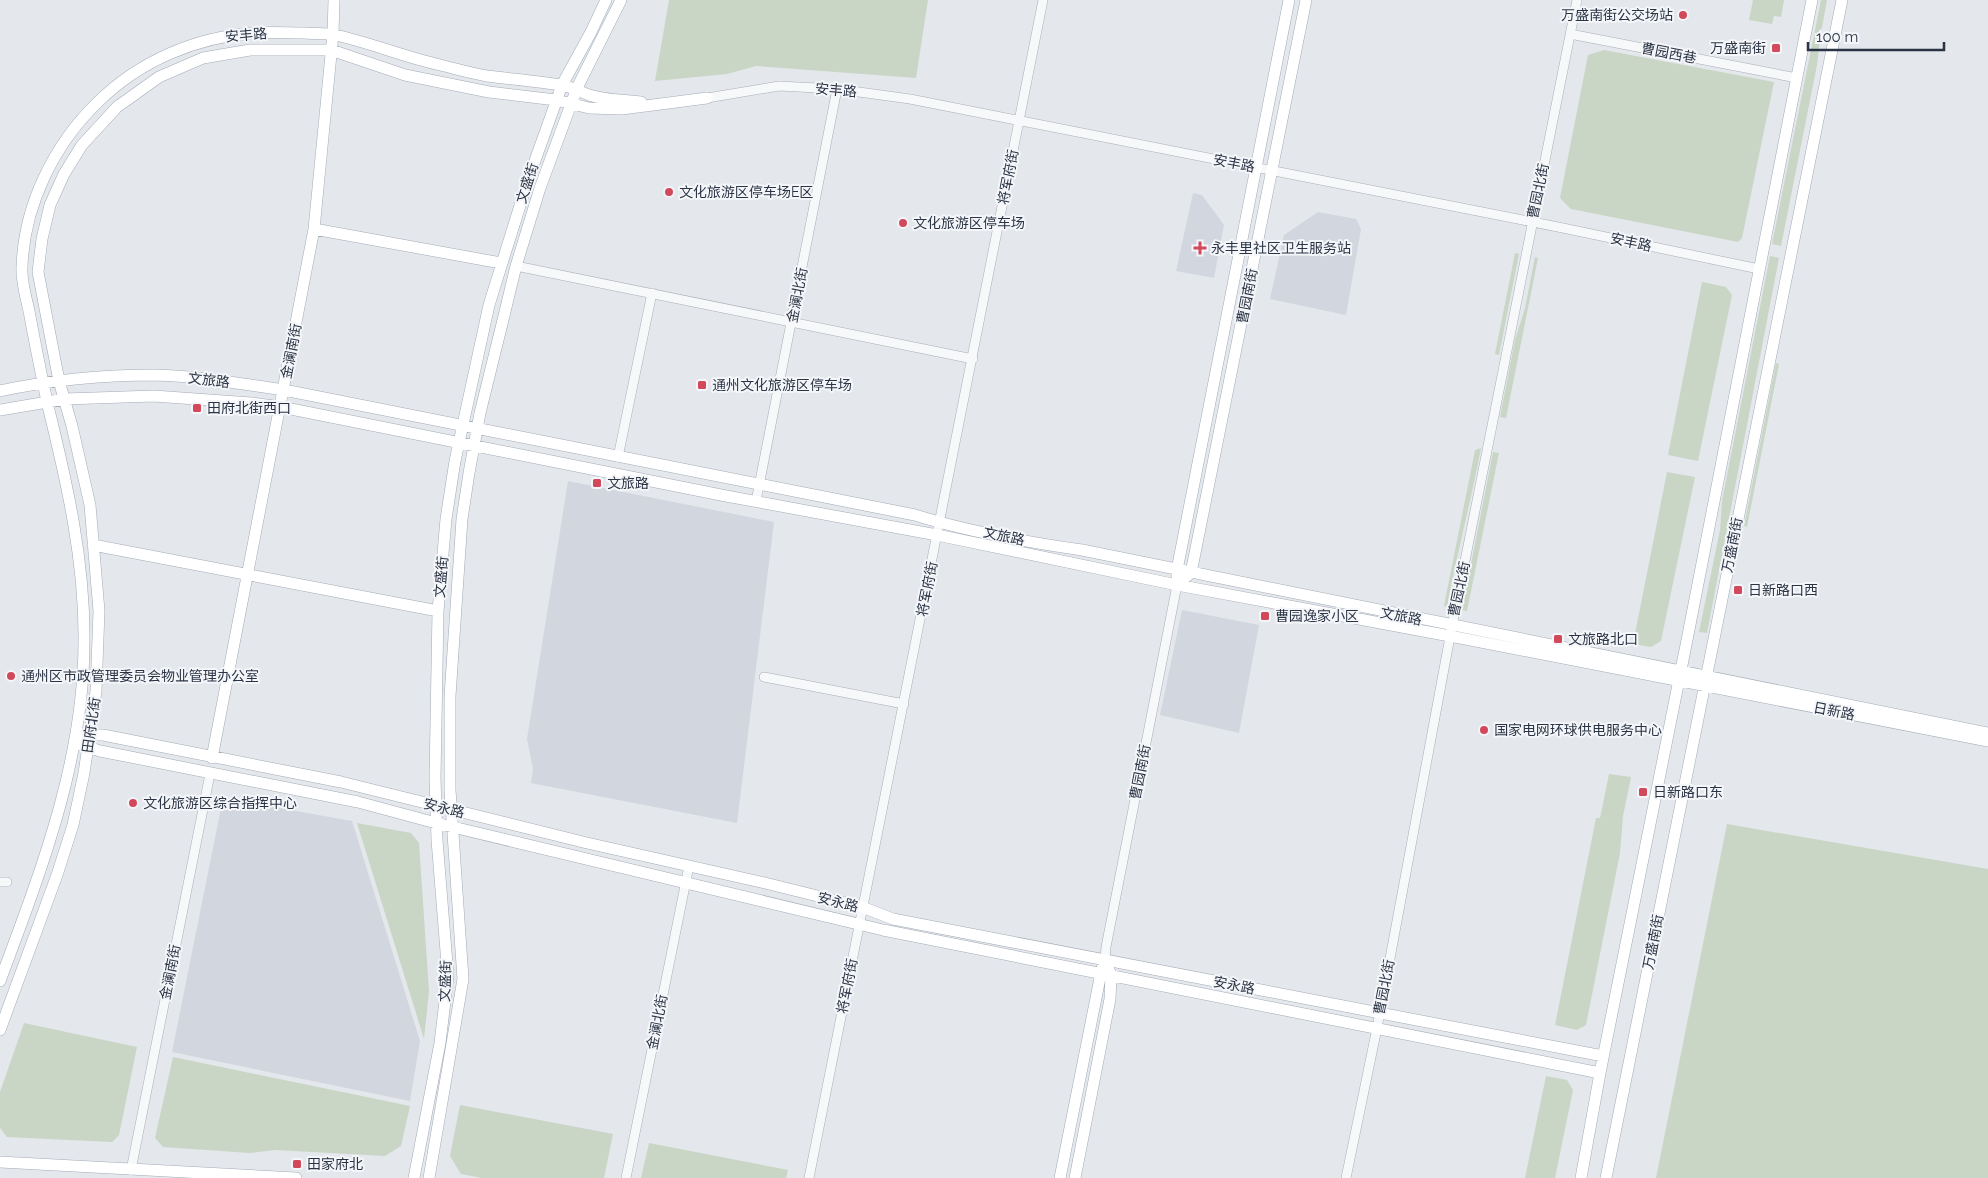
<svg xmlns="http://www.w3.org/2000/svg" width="1988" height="1178" viewBox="0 0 1988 1178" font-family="Raleway,'Noto Sans SC',sans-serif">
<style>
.built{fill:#d2d6de}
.green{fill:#c9d6c5}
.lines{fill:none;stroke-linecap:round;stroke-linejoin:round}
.minor-casing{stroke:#a9aeb7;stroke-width:10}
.major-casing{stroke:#a3abb8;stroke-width:12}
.minor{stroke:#f7f8fa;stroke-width:9}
.major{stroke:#fff;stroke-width:11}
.poi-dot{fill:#d1495b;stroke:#f4f6f9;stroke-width:2}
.labels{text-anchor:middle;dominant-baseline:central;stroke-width:4;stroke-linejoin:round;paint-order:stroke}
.poi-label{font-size:14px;fill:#2b3445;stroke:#f4f6f9;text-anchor:start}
.street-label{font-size:14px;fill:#2b3445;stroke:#f4f6f9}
</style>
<rect width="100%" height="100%" fill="#e4e7ec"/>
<path class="built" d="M1193,193L1202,195L1224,225L1214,278L1176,271Z
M1318,212L1356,219L1361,229L1346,315L1270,299L1284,235Z
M568,481L774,522L737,823L531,783L533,769L527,739Z
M1182,610L1259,625L1239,733L1160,715Z
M223,798L352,821L420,1041L410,1101L172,1052Z"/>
<path class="green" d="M669,0H928L916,78L756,66L727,74L655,81Z
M1753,0H1784L1781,17L1774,16L1772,24L1749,20Z
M1821,0H1827L1820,38L1817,65L1781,246L1772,244Z
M1604,50L1774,82L1742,238L1738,242L1571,209L1560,198L1588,55Z
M1515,253L1519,254L1499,355L1495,354Z
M1770,256L1779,258L1707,633L1699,632L1720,530L1722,501Z
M1535,257L1538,258L1506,418L1500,417L1515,340L1525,308Z
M1702,282L1726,287L1732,295L1698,461L1668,455Z
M1776,363L1779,364L1747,527L1744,526Z
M1481,448C1471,501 1457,553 1447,607L1444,606L1475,450Z
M1493,452L1499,453L1467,611L1462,610Z
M1667,472L1695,477L1661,641L1651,647L1633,644Z
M1609,774L1631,777L1623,816L1620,853L1586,1025L1577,1030L1555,1025L1596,818H1600Z
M357,823L411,833L419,843L429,991L424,1039Z
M1727,824L1988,869V1178H1656Z
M24,1023L137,1047L119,1135L112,1142L7,1137L0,1128V1092Z
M173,1057L410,1106L401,1146L385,1156L275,1150L250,1153L163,1147L155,1138Z
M1546,1076L1567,1080L1573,1090L1555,1178H1525Z
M460,1105L613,1134L604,1178H482L461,1174L450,1156Z
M649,1143L788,1170L786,1178H641Z"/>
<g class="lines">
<g class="minor-casing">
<path id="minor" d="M1570,34L1797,78
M707,98L779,86L837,89L910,99L1558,227L1759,269
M516,266L973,359
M618,457L652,293
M756,501L837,89
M764,677L904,704
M0,882H7
M1105,959L1106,947L1177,585
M131,1170L210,774
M626,1178L689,866
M809,1178L1043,0
M1346,1178L1377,1028L1452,626L1577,0"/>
</g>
<g class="major-casing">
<path id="major" d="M314,229L501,263
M0,391C50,380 103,375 155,375C198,376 241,384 284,390L915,515C969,532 1026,542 1082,550L1988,733
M0,410L65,399L154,396L251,403L281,407L726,496L937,535L1177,585L1450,636L1988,741
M93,545L438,611
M1177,577V570L1289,0
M1186,577L1191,573L1306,0
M76,735H103L341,782L587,843L765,883L862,907L893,919L1603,1056
M75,743L100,751L358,802L436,823L883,930L1600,1073
M212,758L314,229L333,34L334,0
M0,981C41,871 84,761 84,642C85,562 67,483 48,406C41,374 35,343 29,311C26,297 21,281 22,267C24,205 54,144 99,101C140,61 196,37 253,33C270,32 288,33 305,33C315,34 326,33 335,35C368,42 402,56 436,64C453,68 470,73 487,76C511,79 536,81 561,85C572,87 579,91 589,95C604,100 624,100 641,102
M0,1030L57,875L73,825L84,773L96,691L99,611L90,505L72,426L59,381L38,272L42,239L50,205L64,174L82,145L117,107L159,77L203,58L250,50H331L405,75L489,92L556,100L589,108L622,109L707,98
M0,1162L296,1178
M414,1178L440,1043L448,976L437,840L435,778L438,611L446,519L455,461L489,305L527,183L562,85L591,32L606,0
M429,1178L463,979L450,790V696L462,519L469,473L480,413L502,324L516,266L540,188L577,88L621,0
M1060,1178L1102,968
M1075,1178L1110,999L1111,975L1109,970
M1581,1178L1600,1073L1687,640L1812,0
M1606,1178L1842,0"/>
</g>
<use href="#minor" class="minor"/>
<use href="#major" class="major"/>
</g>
<g class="poi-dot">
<circle cx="1683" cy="15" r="5"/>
<rect x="1771" y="43" width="10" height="10" rx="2.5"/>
<circle cx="669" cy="192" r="5"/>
<circle cx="903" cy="223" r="5"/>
<path d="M1197.5 240.5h5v5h5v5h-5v5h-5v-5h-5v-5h5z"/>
<rect x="697" y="380" width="10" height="10" rx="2.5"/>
<rect x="192" y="403" width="10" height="10" rx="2.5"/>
<rect x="592" y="478" width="10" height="10" rx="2.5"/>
<rect x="1733" y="585" width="10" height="10" rx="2.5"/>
<rect x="1260" y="611" width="10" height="10" rx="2.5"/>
<rect x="1553" y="634" width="10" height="10" rx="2.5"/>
<circle cx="11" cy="676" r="5"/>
<circle cx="1484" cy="730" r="5"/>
<rect x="1638" y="787" width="10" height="10" rx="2.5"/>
<circle cx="133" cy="803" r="5"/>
<rect x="292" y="1159" width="10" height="10" rx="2.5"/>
</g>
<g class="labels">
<g class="poi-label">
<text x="1673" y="15" text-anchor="end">万盛南街公交场站</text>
<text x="1766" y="48" text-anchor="end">万盛南街</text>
<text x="679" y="192">文化旅游区停车场E区</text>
<text x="913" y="223">文化旅游区停车场</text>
<text x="1211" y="248">永丰里社区卫生服务站</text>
<text x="712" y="385">通州文化旅游区停车场</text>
<text x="207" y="408">田府北街西口</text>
<text x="607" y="483">文旅路</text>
<text x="1748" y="590">日新路口西</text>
<text x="1275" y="616">曹园逸家小区</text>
<text x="1568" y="639">文旅路北口</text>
<text x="21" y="676">通州区市政管理委员会物业管理办公室</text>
<text x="1494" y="730">国家电网环球供电服务中心</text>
<text x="1653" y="792">日新路口东</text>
<text x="143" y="803">文化旅游区综合指挥中心</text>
<text x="307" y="1164">田家府北</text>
</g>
<g class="street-label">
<text transform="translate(246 35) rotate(-5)">安丰路</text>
<text transform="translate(1669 53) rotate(11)">曹园西巷</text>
<text transform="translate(836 90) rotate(5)">安丰路</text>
<text transform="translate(1234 163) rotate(11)">安丰路</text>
<text transform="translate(1008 177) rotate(-79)">将军府街</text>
<text transform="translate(527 183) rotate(-72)">文盛街</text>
<text transform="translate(1538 191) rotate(-78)">曹园北街</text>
<text transform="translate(1631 242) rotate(12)">安丰路</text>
<text transform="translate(797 295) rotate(-79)">金澜北街</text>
<text transform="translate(1247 296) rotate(-79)">曹园南街</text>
<text transform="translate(291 351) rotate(-79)">金澜南街</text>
<text transform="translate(209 380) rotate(7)">文旅路</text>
<text transform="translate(1004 536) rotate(12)">文旅路</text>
<text transform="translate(1732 545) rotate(-79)">万盛南街</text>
<text transform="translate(441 577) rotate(-85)">文盛街</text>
<text transform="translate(927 589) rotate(-79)">将军府街</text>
<text transform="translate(1459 589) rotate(-78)">曹园北街</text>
<text transform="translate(1401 616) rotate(11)">文旅路</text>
<text transform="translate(1834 711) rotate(11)">日新路</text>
<text transform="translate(91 725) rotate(-82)">田府北街</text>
<text transform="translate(1140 772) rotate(-79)">曹园南街</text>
<text transform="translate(444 808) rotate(14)">安永路</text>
<text transform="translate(838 902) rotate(14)">安永路</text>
<text transform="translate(1653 942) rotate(-79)">万盛南街</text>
<text transform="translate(170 972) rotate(-79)">金澜南街</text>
<text transform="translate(445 981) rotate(-88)">文盛街</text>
<text transform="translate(1234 985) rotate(11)">安永路</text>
<text transform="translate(847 986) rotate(-79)">将军府街</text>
<text transform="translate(1384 987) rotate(-79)">曹园北街</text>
<text transform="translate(657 1022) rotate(-79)">金澜北街</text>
</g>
</g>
<path d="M1808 42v8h136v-8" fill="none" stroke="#2b3445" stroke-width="2.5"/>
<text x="1816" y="42" font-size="15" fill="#2b3445" stroke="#f4f6f9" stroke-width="4" paint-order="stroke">100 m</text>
</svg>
